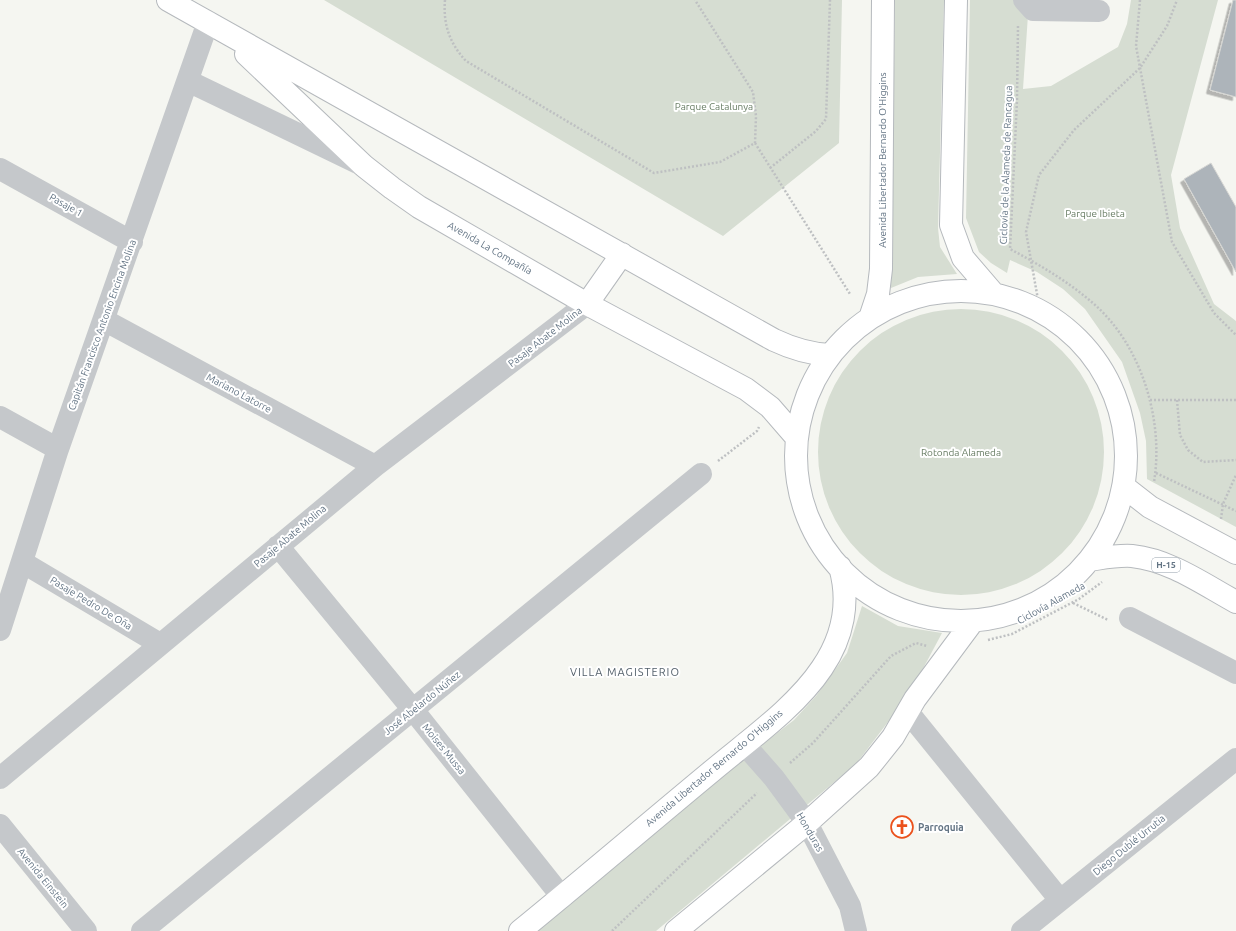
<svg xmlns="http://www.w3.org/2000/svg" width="1236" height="931" viewBox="0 0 1236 931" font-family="Ubuntu,sans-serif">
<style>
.green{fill:#d6ddd2}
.building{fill:#adb4ba;stroke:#d7d7d4;filter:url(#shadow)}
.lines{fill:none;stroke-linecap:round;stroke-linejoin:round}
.major-casing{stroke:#b5b9bd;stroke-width:24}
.path{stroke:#bec0c2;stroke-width:2.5;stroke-dasharray:2 2;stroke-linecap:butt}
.minor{stroke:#c5c8cb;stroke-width:22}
.major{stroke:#fff;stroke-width:22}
.labels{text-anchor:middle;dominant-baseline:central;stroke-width:4;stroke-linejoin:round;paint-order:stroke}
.shield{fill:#fff;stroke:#929ea9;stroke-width:1}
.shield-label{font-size:9px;font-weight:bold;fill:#637484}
.park-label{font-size:10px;fill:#667b62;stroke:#fff}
.street-label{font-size:10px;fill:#637484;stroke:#fff}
.poi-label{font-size:10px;font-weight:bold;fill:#637484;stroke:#fff;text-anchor:start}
.neighbourhood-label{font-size:11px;letter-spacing:1px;fill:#515e69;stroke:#fff}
</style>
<defs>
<filter id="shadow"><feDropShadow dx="-3.5" dy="3.5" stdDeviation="0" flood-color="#0004"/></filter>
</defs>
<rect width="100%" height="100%" fill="#f5f6f1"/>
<path class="green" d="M324,0H842L839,143L723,236Z
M895,0H944L938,228L940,247L957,274L918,277L891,288Z
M970,0H1029L1023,89L1051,86L1118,47L1127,24L1131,0H1218L1171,175L1180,228L1214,304L1236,321V527L1147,479L1146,441L1140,413L1122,362L1085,309L1063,289L1037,272L1010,260L1007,273L991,263L979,252L966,218Z
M818 452a143 143 0 1 1 286 0a143 143 0 1 1-286 0Z
M862,606L898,626L942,633L910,693L856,764L656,931H526L583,884L794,720L816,696L847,653Z"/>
<path class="building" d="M1233,0H1236V97L1210,90Z
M1211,163L1236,207V272L1184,179Z"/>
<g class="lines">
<g class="major-casing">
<path id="major" d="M168,0L774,340C793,349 809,354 830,355
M956,0L951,225L963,258L993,293
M246,54L364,166L392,188L419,207L587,304L746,389L770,407L797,438
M796 456a165 165 0 1 1 330 0a165 165 0 1 1-330 0Z
M587,304L622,254
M870,318L878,294L881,269L883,0
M1123,486L1150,507L1236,553
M1089,560C1103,558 1117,555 1132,556C1170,560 1203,584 1236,602
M520,931C585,878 648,824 712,771C749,740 796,707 822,668C843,637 850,602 840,567
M676,931L807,823L869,767L893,737L915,699L973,621"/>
</g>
<path class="path" d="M445,0C443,23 449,43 466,61L654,173L720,162L755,143L756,116L753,92L695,0
M1140,0L1136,46L1172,242L1214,313L1236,335
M1018,26L1017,100L1010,249C1040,265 1069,282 1094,304C1142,346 1164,421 1154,482
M755,143L850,294
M770,168L816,131L826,119L830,0
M1040,311L1026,232L1039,175L1074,130L1140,68L1167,26L1177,0
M1150,400H1236
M1177,400L1180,435L1188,450L1203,462L1236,460
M718,461L757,431L759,427
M1156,473L1236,511
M1221,519L1223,504L1236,475
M1073,603L1108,620
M988,640L1012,634L1079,599L1102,582
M790,763L813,743L891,656L916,643L927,646
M612,931L757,793"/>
<path class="minor" d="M1024,0L1033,10L1099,11
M188,81L358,163
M0,169L132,242
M104,320L375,466
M0,417L58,449
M278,546L414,711L562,897
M22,562L160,644
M1130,618L1236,673
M0,630L58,449L208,22
M908,712L1060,900
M744,744L774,778L807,823L850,906L856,931
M0,778L375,466L587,304
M0,825L86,931
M142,931L701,474
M1022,931L1236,759"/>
<use href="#major" class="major"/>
</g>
<defs>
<g id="church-ring" transform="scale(1.15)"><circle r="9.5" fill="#fff" stroke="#eb511c" stroke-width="1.5"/><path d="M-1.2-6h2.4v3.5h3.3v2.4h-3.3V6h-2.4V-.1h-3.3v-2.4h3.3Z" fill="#eb511c"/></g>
</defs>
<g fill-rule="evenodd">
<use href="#church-ring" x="902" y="827"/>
</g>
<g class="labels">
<rect class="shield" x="1152" y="558" width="28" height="14" rx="3"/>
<g class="shield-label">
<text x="1166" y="565">H-15</text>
</g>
<g class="park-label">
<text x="714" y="106">Parque Catalunya</text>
<text x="1095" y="213">Parque Ibieta</text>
<text x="961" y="452">Rotonda Alameda</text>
</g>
<g class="street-label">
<text transform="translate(882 160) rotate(-90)">Avenida Libertador Bernardo O'Higgins</text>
<text transform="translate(1006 165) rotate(-88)">Ciclovía de la Alameda de Rancagua</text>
<text transform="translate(66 205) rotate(29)">Pasaje 1</text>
<text transform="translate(490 248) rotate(30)">Avenida La Compañía</text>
<text transform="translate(102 325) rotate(-70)">Capitán Francisco Antonio Encina Molina</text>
<text transform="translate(545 337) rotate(-38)">Pasaje Abate Molina</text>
<text transform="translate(239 393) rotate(28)">Mariano Latorre</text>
<text transform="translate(290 536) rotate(-40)">Pasaje Abate Molina</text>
<text transform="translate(91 603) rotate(31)">Pasaje Pedro De Oña</text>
<text transform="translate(1051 603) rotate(-29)">Ciclovía Alameda</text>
<text transform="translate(422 703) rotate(-39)">José Abelardo Núñez</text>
<text transform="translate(444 749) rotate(51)">Moises Mussa</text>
<text transform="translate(714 768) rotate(-40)">Avenida Libertador Bernardo O'Higgins</text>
<text transform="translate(810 832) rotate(60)">Honduras</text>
<text transform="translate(1129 845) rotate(-39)">Diego Dublé Urrutia</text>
<text transform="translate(43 878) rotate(51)">Avenida Einstein</text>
</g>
<g class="poi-label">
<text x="918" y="827">Parroquia</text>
</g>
<g class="neighbourhood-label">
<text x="625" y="672">VILLA MAGISTERIO</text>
</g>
</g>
</svg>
